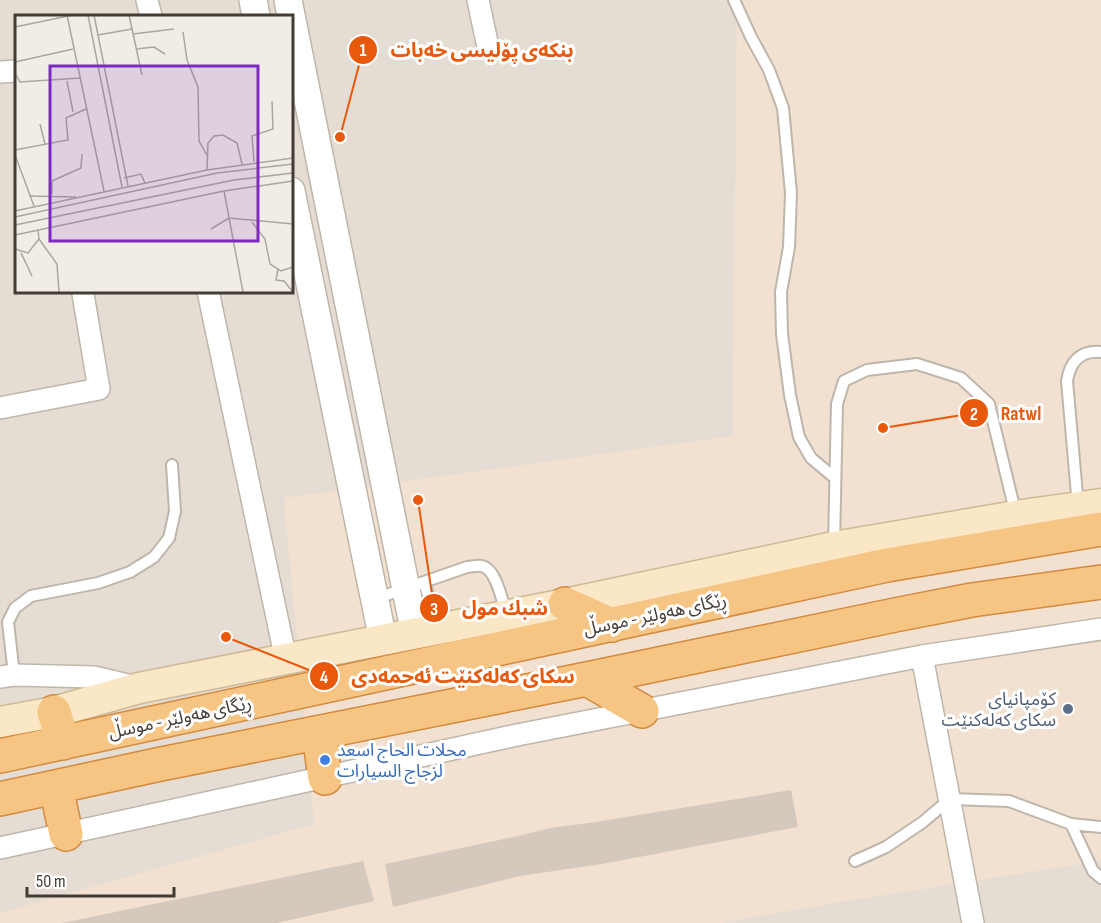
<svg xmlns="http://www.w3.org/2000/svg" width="1101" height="923" viewBox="0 0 1101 923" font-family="'Sofia Sans Condensed','Noto Sans Arabic',sans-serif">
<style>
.residential{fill:#e5ddd3;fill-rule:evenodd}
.commercial{fill:#f2e0d1}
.building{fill:#d5c9be}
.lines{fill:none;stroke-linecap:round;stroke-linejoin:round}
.service-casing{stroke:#bfb6ab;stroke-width:14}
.minor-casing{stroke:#bfb6ab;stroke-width:24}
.tertiary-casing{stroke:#bfb6ab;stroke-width:30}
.secondary-casing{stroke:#ceb997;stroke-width:33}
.trunk-casing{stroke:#d28a3e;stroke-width:36}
.service{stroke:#fff;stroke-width:10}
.minor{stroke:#fff;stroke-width:21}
.tertiary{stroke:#fff;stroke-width:27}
.secondary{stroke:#fae7c6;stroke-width:30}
.trunk{stroke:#f6c483;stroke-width:33}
.service-dot{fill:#5c6f8a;stroke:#fff;stroke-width:2}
.shop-dot{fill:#3f7fe0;stroke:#fff;stroke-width:2}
.labels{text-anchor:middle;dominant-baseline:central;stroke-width:6;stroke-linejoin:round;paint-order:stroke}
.street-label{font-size:18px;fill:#433c35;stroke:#fff}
.service-label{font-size:18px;fill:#4e5e75;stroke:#fff;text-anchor:end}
.shop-label{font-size:18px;fill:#366cbe;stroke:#fff;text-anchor:start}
.inset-road{fill:none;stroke:#aba69f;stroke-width:1.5}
.view{fill:#7b2cbf;fill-opacity:0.15;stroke:#7b2cbf;stroke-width:3}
.inset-edge{fill:none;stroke:#433c35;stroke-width:3}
.leader{fill:none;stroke:#e8590c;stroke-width:2}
.callout-dot{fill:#e8590c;stroke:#fff;stroke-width:2}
.mark-label{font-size:18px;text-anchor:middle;font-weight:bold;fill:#fff}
.callout-label{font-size:20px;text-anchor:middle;font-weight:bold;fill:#e8590c;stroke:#fff;stroke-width:6;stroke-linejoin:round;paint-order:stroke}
</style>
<rect width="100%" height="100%" fill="#f1ece5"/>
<path class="residential" d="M0,0H1101V923H0ZM16,16H291V291H16Z"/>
<path class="commercial" d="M737,0H1101V861L846,901L721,923H0V913L314,824L284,498L733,436Z"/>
<path class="building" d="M791,790L798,827L602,864L520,876L393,907L385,864L514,837L550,828L596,822Z
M363,861L374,901L277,923H62Z"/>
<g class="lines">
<g class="service-casing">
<path id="service" d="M734,0L751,37L769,70L783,108L791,193L789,247L781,292L782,334L790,395L799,437L811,458L835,478
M1078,506L1067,381C1070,362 1080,350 1101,352
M834,545L837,404L844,381L867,370L917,364L961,378L989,404L1016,515
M424,582L438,628
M375,599L467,567C471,567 477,565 482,566C496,569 502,600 506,613
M14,675L8,622L15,608L31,596L98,583L130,572L154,557L169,538L175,511L172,465
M1071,824L1093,871L1101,878
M855,861L886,847L923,822L950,799L1009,801L1071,824L1101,827"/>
</g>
<g class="minor-casing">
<path id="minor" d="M147,0L151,16
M478,0L488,47
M0,72L16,71
M208,291L286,660
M0,408L99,389L83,294L84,291
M922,656L973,923
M0,677L14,675L94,677L136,687
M0,848L517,735L922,656L1101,629"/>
</g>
<g class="tertiary-casing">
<path id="tertiary" d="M253,0L256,16
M288,0L415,634
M291,191L383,640"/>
</g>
<g class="secondary-casing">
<path id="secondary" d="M0,722L54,712L139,688L565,604L834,547L1016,516L1101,504"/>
</g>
<g class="trunk-casing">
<path id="trunk" d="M565,604L612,625
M587,679L642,711
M54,712L63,743
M319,733L325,778
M0,756L887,565L1101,529
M56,787L66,834
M0,799L161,764L587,679L895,615L972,600L1101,582"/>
</g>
<use href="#service" class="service"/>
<use href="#minor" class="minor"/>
<use href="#tertiary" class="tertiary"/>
<use href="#secondary" class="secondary"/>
<use href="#trunk" class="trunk"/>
</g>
<circle class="service-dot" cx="1068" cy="709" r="6"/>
<circle class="shop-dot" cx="325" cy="760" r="6"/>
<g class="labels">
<g class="street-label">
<text transform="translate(655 615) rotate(-12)">ڕێگای هەولێر - موسڵ</text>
<text transform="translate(180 718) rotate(-12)">ڕێگای هەولێر - موسڵ</text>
</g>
<g class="service-label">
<text x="1056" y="699">کۆمپانیای<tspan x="1056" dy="21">سکای کەلەکنێت</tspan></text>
</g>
<g class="shop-label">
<text x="337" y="750">محلات الحاج اسعد<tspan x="337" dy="21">لزجاج السيارات</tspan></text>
</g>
</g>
<g transform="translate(15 15)">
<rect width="278" height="278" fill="#f1ece5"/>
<path class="inset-road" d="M52,0L89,176M73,0L107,172M79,0L113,171M114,0L127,60M0,12L58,0M168,17L172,45L183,72L184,126L193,142M118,19L159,14M83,20L117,14M121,34L139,32L150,39M0,47L58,34M0,58L5,67L65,63M52,66L58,97M25,109L30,129M0,135L53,125L51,103L71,94M0,140L19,191M239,147L237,121L258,114L257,86M192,155L193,128L199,121L208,120L222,128L227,149M109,163L126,159L130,168M209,176L228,277M37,179V166L66,153L67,139M14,181L61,182M0,196L192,155L278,143M0,202L202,158L278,149M237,207L250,224L255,249L266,256L278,252M0,210L219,165L278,158M196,214L214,203L278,209M0,220L209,176L278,166M24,224L42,249L44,277M0,234L13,238L24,224L23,215M6,238L17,261M263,254L261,265L269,266L278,277"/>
<path class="view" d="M35,51H243V226H35Z"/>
<rect width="278" height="278" class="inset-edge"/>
</g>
<path class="leader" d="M340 137L363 50M883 428L974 413M418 500L434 608M226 637L324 676"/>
<g class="callout-dot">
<circle cx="340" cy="137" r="6"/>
<circle cx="883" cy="428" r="6"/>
<circle cx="418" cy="500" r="6"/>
<circle cx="226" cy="637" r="6"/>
<circle cx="363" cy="50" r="15"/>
<circle cx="974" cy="413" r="15"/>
<circle cx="434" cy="608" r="15"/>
<circle cx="324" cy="676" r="15"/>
</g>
<g class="mark-label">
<text x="363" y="56">1</text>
<text x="974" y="420">2</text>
<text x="434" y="615">3</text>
<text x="324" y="683">4</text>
</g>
<g class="callout-label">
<text x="482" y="57">بنکەی پۆلیسی خەبات</text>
<text x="1021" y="420">Ratwl</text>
<text x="505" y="615">شبك مول</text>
<text x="463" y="683">سکای کەلەکنێت ئەحمەدی</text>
</g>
<path d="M27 887v9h147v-9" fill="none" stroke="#433c35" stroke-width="3"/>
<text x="36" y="887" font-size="18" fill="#433c35" stroke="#ffffff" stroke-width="4.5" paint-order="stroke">50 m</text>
</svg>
